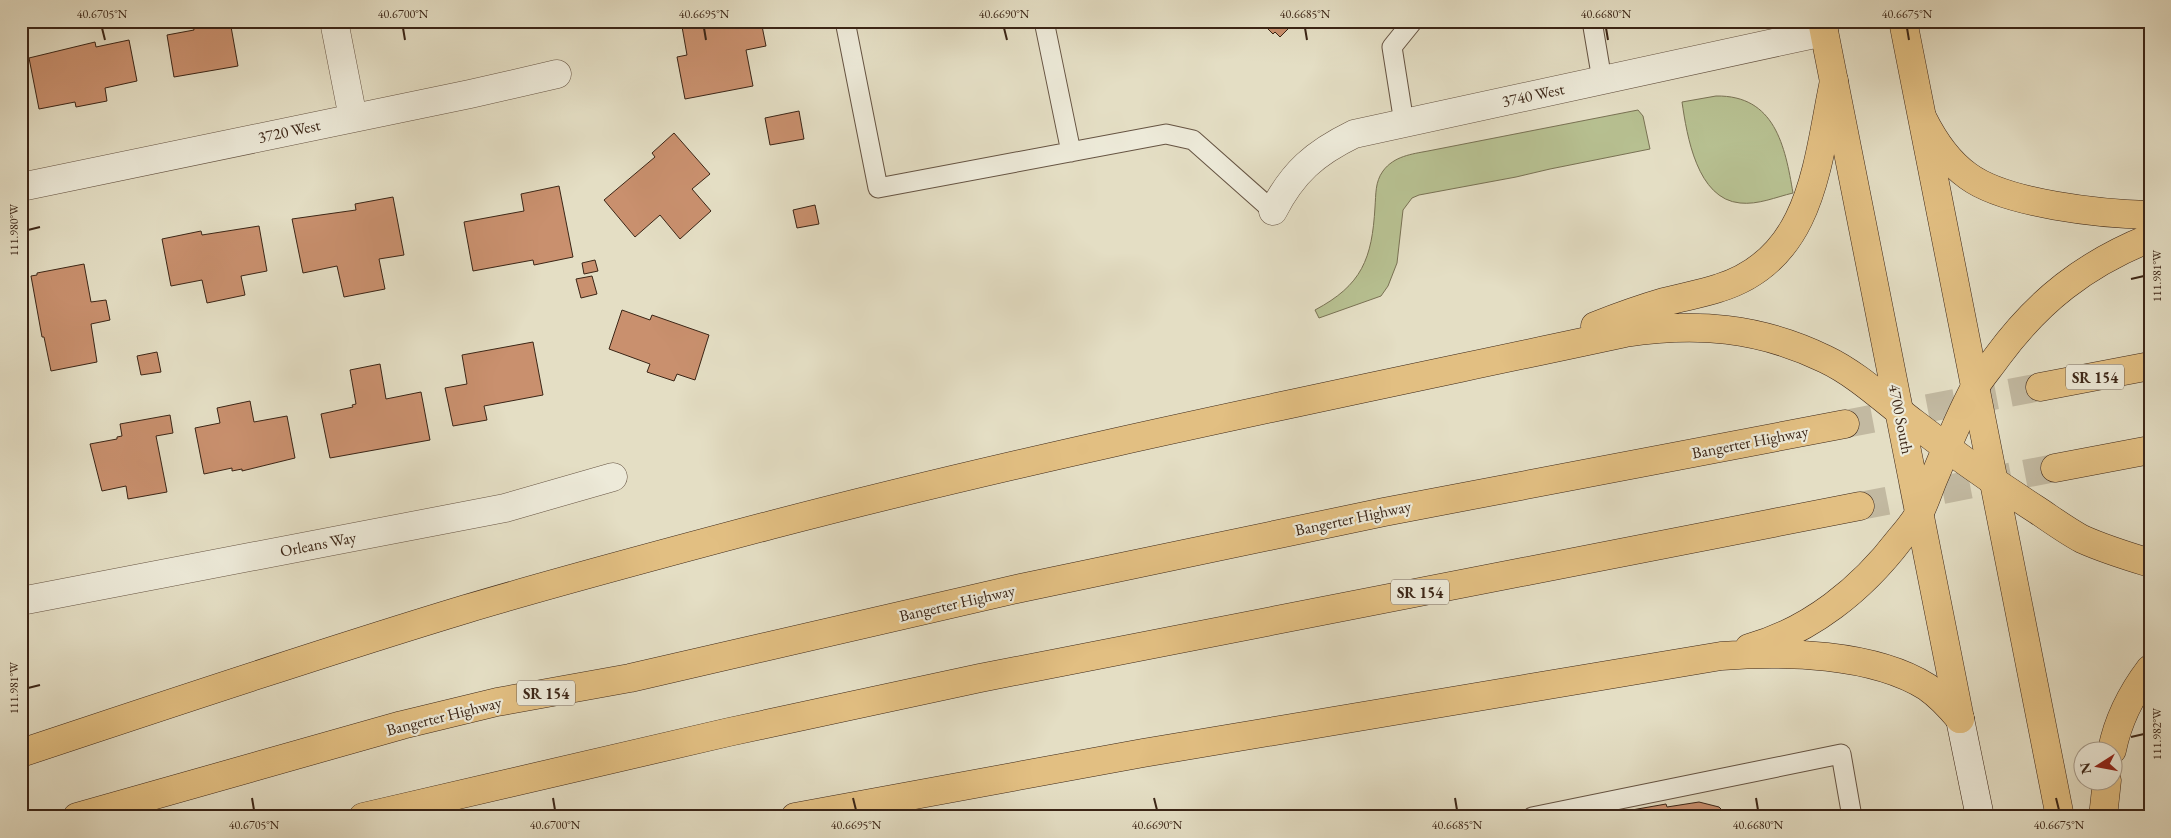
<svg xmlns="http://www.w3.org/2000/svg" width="2171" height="838" viewBox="0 0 2171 838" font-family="'EB Garamond',serif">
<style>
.green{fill:#b7c091;stroke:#797254}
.building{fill:#c9906e;stroke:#3b2516}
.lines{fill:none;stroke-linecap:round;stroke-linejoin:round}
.highway-tunnel{stroke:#c2b9a1;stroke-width:28;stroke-dasharray:28 14;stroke-linecap:butt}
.lane-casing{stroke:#655342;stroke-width:21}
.street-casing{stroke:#655342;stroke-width:29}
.secondary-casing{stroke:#3b2516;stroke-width:29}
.primary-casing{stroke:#3b2516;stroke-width:29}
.highway-casing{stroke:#3b2516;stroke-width:29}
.lane{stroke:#edead9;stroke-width:19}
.street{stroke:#edead9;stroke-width:28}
.secondary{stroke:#edead9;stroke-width:28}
.primary{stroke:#e2bf82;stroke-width:28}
.highway{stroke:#e2bf82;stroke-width:28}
.ticks{fill:none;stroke:#3b2516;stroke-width:2}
.labels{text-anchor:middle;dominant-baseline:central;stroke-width:4.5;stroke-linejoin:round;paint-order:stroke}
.shield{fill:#edead9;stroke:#706050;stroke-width:1}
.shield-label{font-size:15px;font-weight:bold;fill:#3b2516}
.street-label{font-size:16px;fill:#3b2516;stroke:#edead9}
.neatline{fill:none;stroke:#3b2516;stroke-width:2}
.ticks-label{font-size:12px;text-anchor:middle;fill:#3b2516}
</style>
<rect width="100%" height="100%" fill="#e4dec4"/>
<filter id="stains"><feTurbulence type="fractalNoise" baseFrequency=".004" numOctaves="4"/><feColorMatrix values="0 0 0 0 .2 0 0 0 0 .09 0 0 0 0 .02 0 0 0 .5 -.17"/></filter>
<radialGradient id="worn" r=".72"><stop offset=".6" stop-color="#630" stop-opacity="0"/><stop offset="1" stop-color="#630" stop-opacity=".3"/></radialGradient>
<path class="green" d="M1716,96C1775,95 1785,146 1793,193C1776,197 1758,205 1740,203C1697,199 1687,136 1682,102Z
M1638,110L1643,116L1650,149L1550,169L1516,177L1419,195L1412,198L1403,210L1397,263L1388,286L1381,296L1319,318L1315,310C1362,285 1372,259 1375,207C1376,194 1375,182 1383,171C1394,156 1412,154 1428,151Z"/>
<path class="building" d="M204,21H230L238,66L174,77L167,35L194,30L193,24Z
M681,21H761L766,46L746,50L753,86L685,99L677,57L687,55Z
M1260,21H1296L1280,37L1275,32L1273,34Z
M2120,21H2150V23L2121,28Z
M129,40L137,81L105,88L107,101L76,107L75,102L39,109L29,58L95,42L96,47Z
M799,111L804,139L770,145L765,118Z
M674,133L710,174L692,189L711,211L680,239L660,215L635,237L604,200L655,157L652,153Z
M559,186L573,257L534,265L533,260L473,271L464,222L524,211L521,194Z
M393,197L404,255L379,259L385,289L344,297L337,266L303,273L292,219L356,210L355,204Z
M815,205L819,224L797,228L793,210Z
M259,226L267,271L241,276L245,295L207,303L202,280L171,286L162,239L201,231L202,235Z
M595,260L598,271L584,274L582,263Z
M84,264L91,302L106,300L110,320L91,324L97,362L51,371L44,337H42L31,276L37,275V273Z
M592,276L597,294L581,298L576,279Z
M622,310L650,320L652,315L709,335L695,380L677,374L674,381L647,372L650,364L609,349Z
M533,342L543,395L484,406L487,420L453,426L445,388L467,384L462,355Z
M157,352L161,372L141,375L137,356Z
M380,364L386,399L421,392L430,440L330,458L321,414L353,407L352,405L356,404L350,370Z
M250,401L254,422L287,416L295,458L242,471V469L232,471V468L204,474L195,428L220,423L217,408Z
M170,415L173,433L156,436L167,492L128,499L126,486L102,491L90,444L117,439V437L122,436L120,424Z
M1699,802L1719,807L1729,817H1592L1666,804L1667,807Z"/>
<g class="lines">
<path class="highway-tunnel" d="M1845,424L2040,387
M1860,506L2055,468"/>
<g class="lane-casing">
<path id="lane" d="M845,21L878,188L1166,134L1193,140L1273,211
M1044,21L1071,152
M1592,21L1602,80
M1404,123L1392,47L1413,21
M1532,817L1841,754L1852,817"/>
</g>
<g class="street-casing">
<path id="street" d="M334,21L353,118
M21,187L470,94L557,74
M1273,211C1293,172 1315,153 1354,134L1824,32
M21,601L505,508L613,477"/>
</g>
<g class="secondary-casing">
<path id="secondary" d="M1960,719L1980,817"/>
</g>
<g class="primary-casing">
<path id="primary" d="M1822,21L1960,719
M1903,21L2060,817"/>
</g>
<g class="highway-casing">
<path id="highway" d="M1923,119C1934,141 1947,161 1968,176C2006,204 2102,214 2150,215
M1595,326C1618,317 1640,309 1664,302C1682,297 1701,294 1719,288C1813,259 1817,162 1834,81
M2040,387L2150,366
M2055,468L2150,450
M1749,648C1810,631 1862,589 1900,539C1907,531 1915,521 1920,512C1926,500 1930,486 1936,473C1948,444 1960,415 1975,387C1981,377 1990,367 1997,357C2038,301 2085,264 2150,238
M2112,750C2118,720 2131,694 2150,669
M21,753C169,704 317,654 466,609C567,579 669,552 771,525C1054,451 1340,394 1625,333C1696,322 1759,327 1825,359C1857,374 1885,401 1914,423C1954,454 1995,483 2037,510C2052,520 2067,531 2082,539C2104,549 2127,556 2150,563
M77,817L402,725L497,702L630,678L1021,588L1384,512L1845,424
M363,817L729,732L980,678L1860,506
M795,817L1143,753L1721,656C1783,651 1873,653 1927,687C1940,696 1950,707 1960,719
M2103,817L2107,780"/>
</g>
<use href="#lane" class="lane"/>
<use href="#street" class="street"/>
<use href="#secondary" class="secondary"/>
<use href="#primary" class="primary"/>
<use href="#highway" class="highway"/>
</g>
<path class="ticks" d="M102,28L105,40M403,28L405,40M704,28L706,40M1004,28L1007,40M1305,28L1307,40M1606,28L1608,40M1907,28L1909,40M28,230L40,227M2131,279L2144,276M28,688L40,685M2131,737L2144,734M252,798L254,810M553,798L555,810M853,798L856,810M1154,798L1157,810M1455,798L1457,810M1756,798L1758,810M2056,798L2059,810"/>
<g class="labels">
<g class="shield">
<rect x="2066" y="364.5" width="58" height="25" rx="4"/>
<rect x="1391" y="579.5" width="58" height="25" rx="4"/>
<rect x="517" y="680.5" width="58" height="25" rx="4"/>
</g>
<g class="shield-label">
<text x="2095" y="377">SR 154</text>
<text x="1420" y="592">SR 154</text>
<text x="546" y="693">SR 154</text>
</g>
<g class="street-label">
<text transform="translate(1533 95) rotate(-12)">3740 West</text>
<text transform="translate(289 131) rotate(-12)">3720 West</text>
<text transform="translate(1901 419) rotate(79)">4700 South</text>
<text transform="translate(1750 442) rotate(-11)">Bangerter Highway</text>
<text transform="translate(1353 518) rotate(-12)">Bangerter Highway</text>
<text transform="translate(318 544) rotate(-11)">Orleans Way</text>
<text transform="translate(957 603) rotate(-13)">Bangerter Highway</text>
<text transform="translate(444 716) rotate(-14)">Bangerter Highway</text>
</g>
</g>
<rect width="2171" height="838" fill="none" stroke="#e4dec4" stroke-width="55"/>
<g transform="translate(2098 766) rotate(259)"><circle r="24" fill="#edead9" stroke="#a69b8b"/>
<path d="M0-4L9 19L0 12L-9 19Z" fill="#8f2418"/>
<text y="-8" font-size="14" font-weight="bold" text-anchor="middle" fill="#3b2516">N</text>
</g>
<rect x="28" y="28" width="2116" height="782" class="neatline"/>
<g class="ticks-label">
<text x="102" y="18">40.6705°N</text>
<text x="403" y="18">40.6700°N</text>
<text x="704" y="18">40.6695°N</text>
<text x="1004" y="18">40.6690°N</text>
<text x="1305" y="18">40.6685°N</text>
<text x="1606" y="18">40.6680°N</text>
<text x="1907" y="18">40.6675°N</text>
<text transform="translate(14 230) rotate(-90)" y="4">111.980°W</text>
<text transform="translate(2157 276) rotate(-90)" y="4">111.981°W</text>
<text transform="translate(14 688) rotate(-90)" y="4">111.981°W</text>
<text transform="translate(2157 734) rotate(-90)" y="4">111.982°W</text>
<text x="254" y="829">40.6705°N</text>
<text x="555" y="829">40.6700°N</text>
<text x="856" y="829">40.6695°N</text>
<text x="1157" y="829">40.6690°N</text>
<text x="1457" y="829">40.6685°N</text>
<text x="1758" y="829">40.6680°N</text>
<text x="2059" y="829">40.6675°N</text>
</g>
<rect width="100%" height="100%" filter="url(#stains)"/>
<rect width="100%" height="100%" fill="url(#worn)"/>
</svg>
